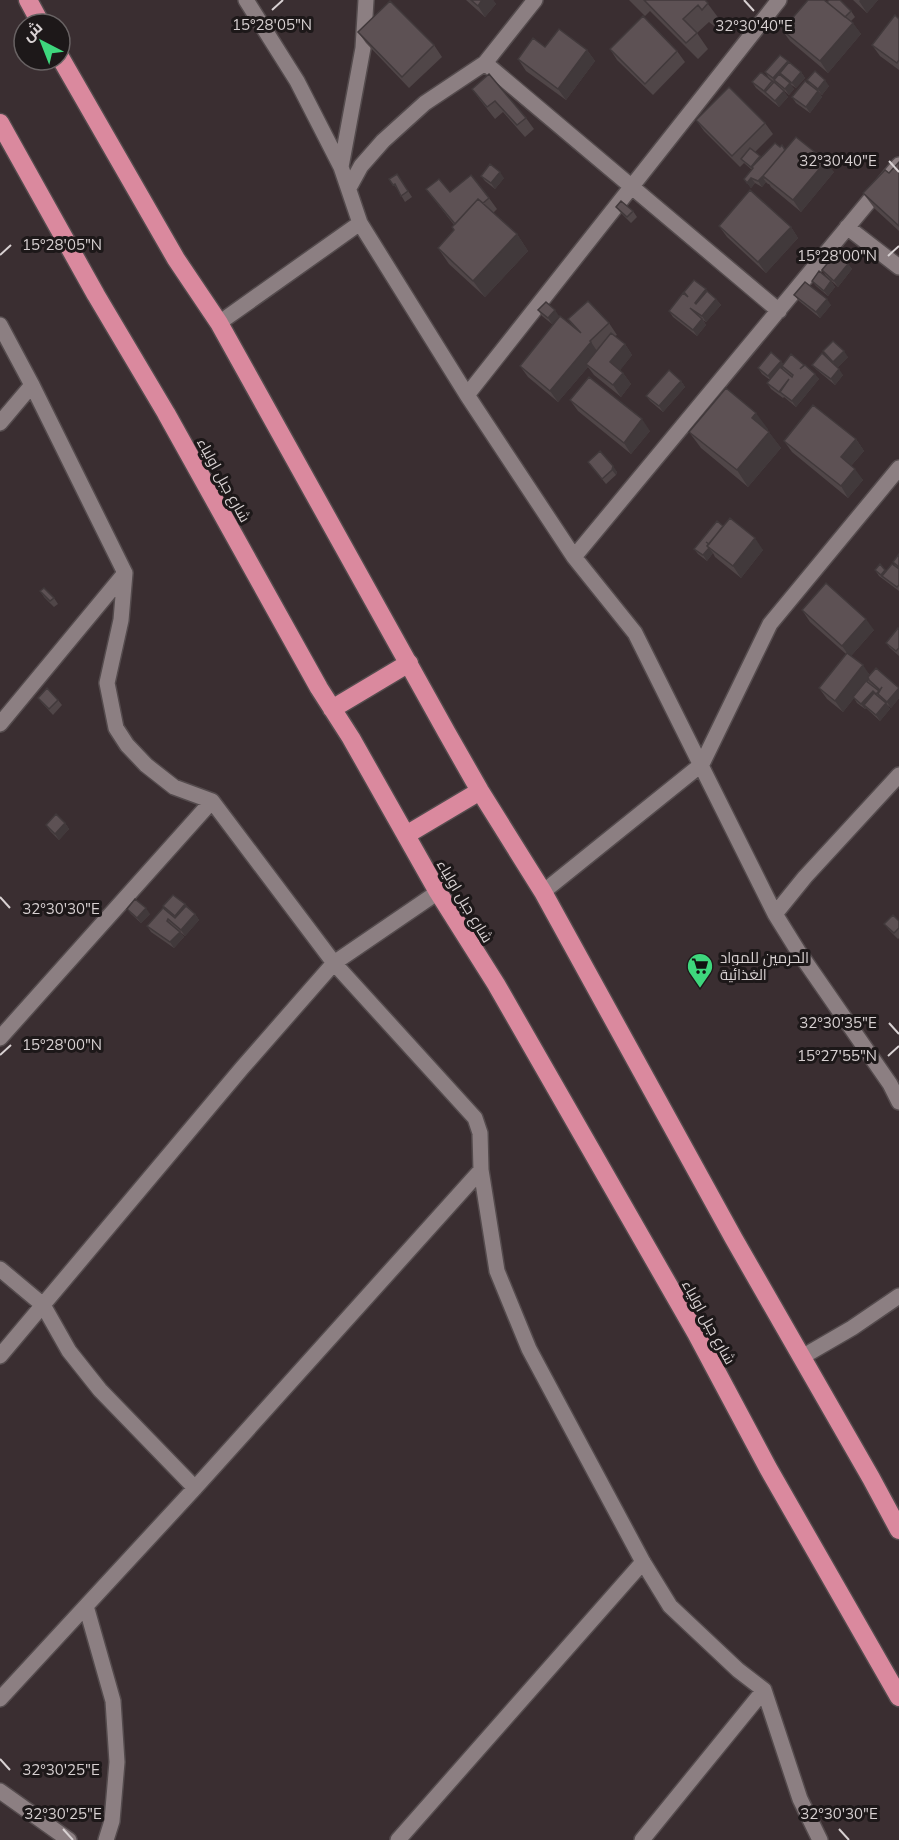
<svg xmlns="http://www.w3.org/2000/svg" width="899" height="1840" viewBox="0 0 899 1840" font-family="Mulish,Cairo,sans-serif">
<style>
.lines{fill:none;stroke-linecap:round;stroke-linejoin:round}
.minor-casing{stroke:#544b4d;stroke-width:18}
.highway-casing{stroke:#544b4d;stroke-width:21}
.minor{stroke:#8c7f82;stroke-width:15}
.highway{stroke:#da899e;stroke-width:18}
.wall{fill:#504648}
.shaded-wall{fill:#41393b}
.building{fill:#5d5154;stroke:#41393b;stroke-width:1.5}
.ticks{fill:none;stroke:#d8d1d2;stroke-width:2}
.labels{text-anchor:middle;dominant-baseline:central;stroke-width:6;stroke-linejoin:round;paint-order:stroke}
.street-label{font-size:15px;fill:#d8d1d2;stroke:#1d1819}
.poi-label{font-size:15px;fill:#d8d1d2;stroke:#1d1819;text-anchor:start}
.ticks-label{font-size:15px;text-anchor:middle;fill:#d8d1d2;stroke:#1d1819;stroke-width:6;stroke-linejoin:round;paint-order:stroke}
</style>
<rect width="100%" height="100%" fill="#3a2e31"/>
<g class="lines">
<g class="minor-casing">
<path id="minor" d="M246,0L297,81L341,167L360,223L467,395L574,557L635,633L775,914L798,951L890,1084L899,1102
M485,63L779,311
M341,167L363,48L366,0
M349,188L361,166L383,141L425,103L485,63L535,0
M847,227L899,267
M219,323L360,223
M0,325L32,385L125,573L121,620L107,683L116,728L127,745L146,765L174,787L212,801L334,963L475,1118L480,1133L481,1170L497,1271L529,1349L643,1562L670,1606L738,1670L764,1690L800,1799L820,1840
M467,395L779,0
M0,423L32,385
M574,557L899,165
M0,724L125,573
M543,892L702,764L770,624L899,468
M775,914L805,877L899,775
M0,1038L212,801
M0,1269L43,1305L69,1351L100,1390L195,1488
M0,1356L242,1068L334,963L438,892
M802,1357L852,1328L899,1296
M86,1606L113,1701L117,1762L112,1821L106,1840
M0,1699L195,1488L481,1170
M0,1791L69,1840
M398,1840L643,1562
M642,1840L764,1690"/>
</g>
<g class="highway-casing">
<path id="highway" d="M28,0L41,24
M60,57L176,259L219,323L447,733L480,791L543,892L734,1239L871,1478L899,1530
M0,123L96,295L166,413L319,688L351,738L438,892L496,984L696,1333L768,1468L899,1697
M332,709L409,663
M406,835L480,791"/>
</g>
<use href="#minor" class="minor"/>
<use href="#highway" class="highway"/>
</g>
<path class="wall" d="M466,0H493L496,4L485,17Z
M629,0H705L720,20L714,26L709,22L697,33L708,49L698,59L650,11L645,16Z
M853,0H878L867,13Z
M827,2L851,11L855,17L851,21L861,34L828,73L790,41L782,30Z
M899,19V70L880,56L872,45Z
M358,32L434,45L442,57L409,88L366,43Z
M545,47L587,50L595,61L566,100L526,71L518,59Z
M610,49L677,51L685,62L653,95L617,60Z
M789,62L801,72L805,78L796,88L790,84L794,89L789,95L781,88L788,97L779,107L756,88L752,82L772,81L773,83L774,82L769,78L765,72Z
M489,74L526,118L534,129L525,137L503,112L495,119L480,100L472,89Z
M807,80L829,86L822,95L818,91L822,97L810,113L796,103L792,97L811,86Z
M696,120L765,123L773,134L755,152L761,158L780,147L834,172L801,212L771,187L769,184H768L766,182L762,187L755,183L751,188L744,179L752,170L744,163L740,167L704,131Z
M899,162V231L875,209L863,193L889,173Z
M397,174L412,197L405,202L398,190L389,179Z
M481,176L504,178L495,189L485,181Z
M426,189L489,198L497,209L493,213L517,234L528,251L485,297L449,264L438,248L454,230V225Z
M616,207L633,211L637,217L631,223L620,212Z
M719,226L791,227L798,238L766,273L727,237Z
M848,264L852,269L838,287L826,276L822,270Z
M812,281H831L835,287L828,296L816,286Z
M707,291L716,299L721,305L706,322L703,320L706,325L697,336L673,317L669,311L686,296Z
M794,295L831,305L820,318L799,301Z
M538,310L559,316L552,324L542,316Z
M568,319L609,323L617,335L615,336L625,344L632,355L620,370L623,373L631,384L621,397L594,375L588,367L558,402L528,377L520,366L575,329Z
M823,351L848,357L837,368L827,357Z
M781,361L783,364L804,365L819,379L796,407L784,397L783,398L771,389L767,383L770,380L762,374L758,368Z
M812,365L843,375L835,385L817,370Z
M681,381L685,387L663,412L650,401L646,396Z
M570,400L650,431L631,454L578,411Z
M768,429L767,430L781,448L748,487L701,448L689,432Z
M856,439L864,451L851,466L863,480L848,498L792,452L784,441Z
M600,451L617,472L616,475L606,484L588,462Z
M723,526L763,550L741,578L715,557L713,553L707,561L698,554L694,549Z
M899,554V591L879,576L875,570H885L886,571L896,567L893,562Z
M40,591L54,598L58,604L54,607L44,597Z
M802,610L874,630L851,656L870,675L899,688V698L891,708L881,699L886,703L890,709L880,721L866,708L865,709L857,703L854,698L843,712L827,699L819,688L846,654L810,622Z
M899,630V656L890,648L886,643Z
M38,698L58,700L62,705L53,715L42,703Z
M65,823L69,829L59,840L50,831L46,825Z
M185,904L195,914L199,920L185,936L180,932L184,937L174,948L151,932L147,926L166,911L163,906Z
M127,909L150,914L141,923L131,914Z
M899,921V938L898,939L889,930L884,924Z"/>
<path class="shaded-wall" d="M482,0H493L496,4L485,17L478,6Z
M860,0H878L867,13L859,1Z
M853,23L861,34L828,73L820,61Z
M587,50L595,61L566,100L558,89Z
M788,61L792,67L780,73L783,77L774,80L777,84L773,78Z
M801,72L805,78L796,88L792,83Z
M825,80L829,86L822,95L818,89Z
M790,83L794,89L789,95L785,89Z
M784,91L788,97L779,107L775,101Z
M818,91L822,97L810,113L806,107Z
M760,156L764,162L755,173L751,167Z
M826,161L834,172L801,212L793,200Z
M500,172L504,178L495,189L491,183Z
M762,177L766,182L762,187L758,181Z
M751,178L755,183L751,188L747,183Z
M791,227L798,238L766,273L758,262Z
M517,234L528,251L485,297L473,281Z
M848,264L852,269L838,287L834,281Z
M831,281L835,287L828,296L824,291Z
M706,289L710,295L699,309L695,303Z
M716,299L721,305L706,322L702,316Z
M827,299L831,305L820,318L816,312Z
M555,310L559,316L552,324L548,318Z
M702,319L706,325L697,336L693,330Z
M591,342L599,354L586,364L588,367L558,402L550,391Z
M625,344L632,355L618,373L610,362Z
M844,351L848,357L837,368L833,362Z
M781,361L785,366H782L783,368L772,382L768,376Z
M839,369L843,375L835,385L831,379Z
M623,373L631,384L621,397L613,385Z
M815,374L819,379L796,407L792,401Z
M681,381L685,387L663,412L659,406Z
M756,413L768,429L763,434L752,418Z
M642,419L650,431L631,454L624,443Z
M769,432L781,448L748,487L737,470Z
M856,439L864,451L849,468L841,457Z
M613,466L617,472L616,475L612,470Z
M855,469L863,480L848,498L841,486Z
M755,538L763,550L741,578L733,566Z
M709,548L713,553L707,561L703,555Z
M866,619L874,630L850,657L842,646Z
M863,665L871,677L843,712L835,701Z
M899,688V698L891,708L887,702Z
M873,691L877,696L864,705L866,708L865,709L861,704Z
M886,703L890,709L880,721L876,715Z
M65,823L69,829L59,840L55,834Z
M185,904L189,910L179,922L175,916Z
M146,908L150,914L141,923L137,918Z
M195,914L199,920L185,936L181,930Z
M180,932L184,937L174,948L170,942Z"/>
<path class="building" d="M471,0H482L478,6Z
M644,0H705L708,3L702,10L698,5L683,19L697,33L686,43Z
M808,0H824L853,23L820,61L782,30Z
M829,0H840L851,11L845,17L827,2Z
M390,1L434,45L402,77L358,32Z
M895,15L899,19V60L897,63L872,45Z
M643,16L677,51L645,84L610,49Z
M559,29L587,50L558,89L518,59L533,38L545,47Z
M780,55L788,61L773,78L765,72Z
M789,62L801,72L792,83L780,73Z
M815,71L825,80L818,89L807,80Z
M760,73H762L772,81L764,91L752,82Z
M489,74L526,118L517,125L495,101L487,107L472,89Z
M779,74L790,83L785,89L774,80Z
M805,81L818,91L806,107L792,97Z
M774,82L784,91L775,101L765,92Z
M729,87L765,123L732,156L696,120Z
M796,137L826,161L793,200L763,176Z
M775,143L780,147L782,145L785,150L763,176L765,178H764L762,177L758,181L751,178L747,183L744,179L753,168L752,167Z
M750,148L760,156L751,167L741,159Z
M899,162V226L863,193L885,170L889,173Z
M490,164L500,172L491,183L481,176Z
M397,174L408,191L401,196L395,184L393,185L389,179Z
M471,175L489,198L483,203L478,199L455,224L426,189L439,179L450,192Z
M750,190L791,227L758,262L719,226Z
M478,199L517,234L473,281L438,248L454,230L452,227Z
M621,201L633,211L627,217L616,207Z
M836,253L848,264L834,281L822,270Z
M819,271L831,281L824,291L812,281Z
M694,280L706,289L695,303L696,304L707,291L716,299L702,316L690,308L702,319L693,330L669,311L683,293L688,297L684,292Z
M805,282L827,299L816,312L794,295Z
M588,301L609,323L590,341L591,342L550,391L520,366L560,316L581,333L568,319Z
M546,302L555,310L548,318L538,310Z
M611,333L625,344L610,362L623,373L613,385L586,364Z
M833,341L844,351L833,362L823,351Z
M771,352L781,361L768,376L758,368Z
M822,353L839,369L831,379L812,365Z
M791,354L804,365L800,369L805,365L815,374L792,401L780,392L789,379L779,392L767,383L780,367L792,377L793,375L782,366Z
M669,370L681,381L659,406L646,396Z
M589,377L642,419L624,443L570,400Z
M726,388L756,413L752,418L769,432L737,470L689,432Z
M813,405L856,439L841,457L855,469L841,486L784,441Z
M600,451L613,466L612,470L602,479L588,462Z
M730,518L755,538L733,566L707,546Z
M717,521L723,526L709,544L706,542L709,544L707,546L709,548L703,555L694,549Z
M899,554V567L893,562Z
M880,564L885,570L881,575L875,570Z
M892,564L899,569V585L897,587L882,576Z
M826,583L866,619L842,646L802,610Z
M44,588L54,598L50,601L40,591Z
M898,628L899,630V648L896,651L886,643Z
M847,653L863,665L835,701L819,688Z
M876,668L899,688L887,702L878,694L882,687L880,690L869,680L868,677Z
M866,681L879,691L876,694L873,691L861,704L853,697Z
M47,688L58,700L49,709L38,698Z
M874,693L886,703L876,715L864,705Z
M56,814L65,823L55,834L46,825Z
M173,895L185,904L175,916L163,906Z
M135,899L146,908L137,918L127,909Z
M186,906L195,914L181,930L168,919L167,921L180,932L170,942L147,926L163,908L175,918Z
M893,915L899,921V928L894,933L884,924Z"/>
<path class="ticks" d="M744,0L754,11M272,10L283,0M889,161L899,172M0,255L11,245M888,256L899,246M0,897L10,908M889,1023L899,1034M0,1055L11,1045M888,1056L899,1046M0,1759L10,1770M63,1829L73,1840M839,1829L849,1840"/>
<defs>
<g id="supermarket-pin" transform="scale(1.35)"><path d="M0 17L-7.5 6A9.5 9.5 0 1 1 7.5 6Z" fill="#3ed77d" stroke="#1d1819"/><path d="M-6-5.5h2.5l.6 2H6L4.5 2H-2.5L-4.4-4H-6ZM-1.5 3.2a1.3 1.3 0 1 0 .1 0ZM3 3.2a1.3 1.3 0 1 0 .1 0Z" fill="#111"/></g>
</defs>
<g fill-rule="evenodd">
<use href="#supermarket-pin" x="700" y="966"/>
</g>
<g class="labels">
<g class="street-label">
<text transform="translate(224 480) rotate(61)">شارع جبل اولياء</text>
<text transform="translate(465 901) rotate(59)">شارع جبل اولياء</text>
<text transform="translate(709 1322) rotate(61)">شارع جبل اولياء</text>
</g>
<g class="poi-label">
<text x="720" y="957">الحرمين للمواد<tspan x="720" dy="17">الغذائية</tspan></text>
</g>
</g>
<g class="ticks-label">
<text x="272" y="30">15°28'05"N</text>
<text x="754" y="31">32°30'40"E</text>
<text x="838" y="166">32°30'40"E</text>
<text x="62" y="250">15°28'05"N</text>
<text x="837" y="261">15°28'00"N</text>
<text x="61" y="914">32°30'30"E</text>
<text x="838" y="1028">32°30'35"E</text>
<text x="62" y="1050">15°28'00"N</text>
<text x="837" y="1061">15°27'55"N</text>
<text x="61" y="1775">32°30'25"E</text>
<text x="63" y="1819">32°30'25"E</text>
<text x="839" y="1819">32°30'30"E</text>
</g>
<g transform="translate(42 42) rotate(318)"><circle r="28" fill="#1d1819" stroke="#686263" stroke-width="1.5"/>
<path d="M0-4.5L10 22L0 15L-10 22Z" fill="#3ed77d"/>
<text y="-9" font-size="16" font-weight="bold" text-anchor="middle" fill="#d8d1d2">ش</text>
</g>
</svg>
